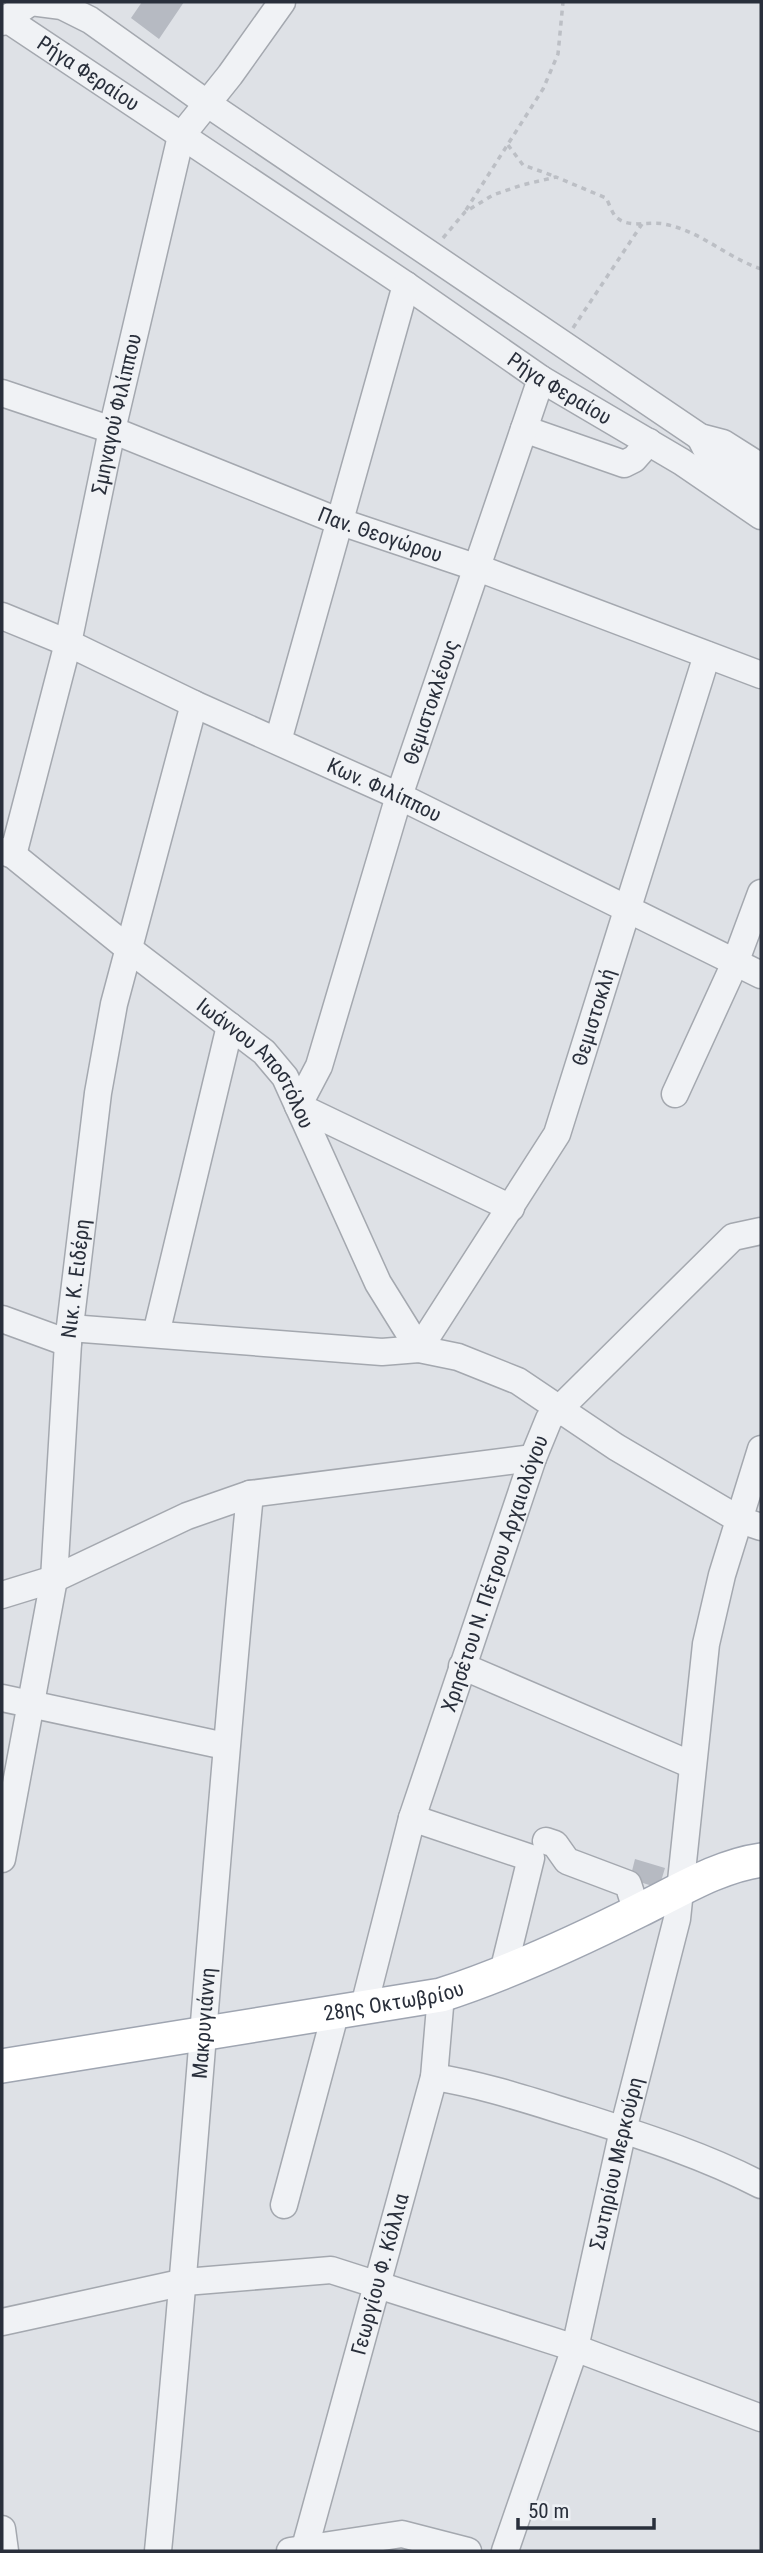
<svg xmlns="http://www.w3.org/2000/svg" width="763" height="2553" viewBox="0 0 763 2553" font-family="'Roboto Condensed',sans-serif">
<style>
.building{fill:#b6bac2}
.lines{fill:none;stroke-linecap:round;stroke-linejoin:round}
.minor-casing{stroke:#a4a8af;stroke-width:29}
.major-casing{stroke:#9fa5b1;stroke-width:36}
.path{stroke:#bcbfc5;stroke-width:3.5;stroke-dasharray:5 5;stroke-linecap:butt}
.minor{stroke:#f0f2f5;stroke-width:26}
.major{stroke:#fff;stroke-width:33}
.labels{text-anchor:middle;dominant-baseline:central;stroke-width:5;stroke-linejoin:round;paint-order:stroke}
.street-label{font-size:21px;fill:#292f3b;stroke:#edf0f4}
</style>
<rect width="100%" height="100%" fill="#dee1e6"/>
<path class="building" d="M142,2H184L159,39L131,18Z
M635,1859L665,1868L659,1888L630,1879Z"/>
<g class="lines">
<g class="minor-casing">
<g id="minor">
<path id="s1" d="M5,18L406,285L541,379L682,462L761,516"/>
<path d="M2,22L31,2L62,6L90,20L208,104L700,437L723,443L761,467"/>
<path id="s2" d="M2,393L112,430L338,521L478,568L761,675"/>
<path d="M524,429L624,464L634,459L649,442"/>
<path d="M700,437L709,455L761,491"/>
<path id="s3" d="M2,616L68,643L194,704L399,796L761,975"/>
<path d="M278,741L406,285"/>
<path id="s4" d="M2,851L13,855L129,949L264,1052L285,1077L378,1283L419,1349"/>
<path id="s5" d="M13,855L68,643L112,430L181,136L230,75L282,2"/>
<path d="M675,1094L735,963L761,893"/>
<path id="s6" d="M511,1208L298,1106L319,1066L399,796L541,379"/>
<path d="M2,1319L68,1343"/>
<path d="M70,1328L382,1352L419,1349L458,1357L518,1381L616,1447L740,1520L761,1527"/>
<path d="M156,1334L230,1026"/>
<path id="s7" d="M419,1349L557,1134L707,655"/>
<path d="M2,1595L54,1579L187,1516L250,1494L533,1458"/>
<path d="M462,1666L692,1765"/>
<path d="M2,1698L225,1746"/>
<path d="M412,1818L531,1858L502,1976"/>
<path d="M546,1841L555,1844L567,1861L628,1884L637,1912"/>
<path id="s8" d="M2,1859L54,1579L68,1343L98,1093L114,1004L194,704"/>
<path id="s9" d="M364,2006L412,1818L533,1458L549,1419L733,1237L761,1231"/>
<path d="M434,2077C484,2085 531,2101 580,2116C642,2136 703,2155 761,2185"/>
<path d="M284,2205L336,2011"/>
<path d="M2,2322L185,2282L331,2270L575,2348L761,2418"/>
<path d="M2,2529L5,2551"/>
<path id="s10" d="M158,2551C193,2199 215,1846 250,1494"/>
<path d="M290,2551L402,2534L468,2551"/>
<path id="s11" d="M304,2551L434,2077L441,1995"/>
<path id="s12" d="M505,2551L575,2348L623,2130L677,1919L706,1644L722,1575L761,1449"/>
</g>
</g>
<g class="major-casing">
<g id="major">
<path id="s13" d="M2,2066L441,1995C509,1973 574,1943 638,1911C677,1892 718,1866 761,1860"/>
</g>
</g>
<path class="path" d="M508,145L523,165L554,176
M466,210L543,89L558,54L563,2
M443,238L465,212L493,195L522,185L556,177L606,198C609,203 612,213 616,217C629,229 649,221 664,224C701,231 726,257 761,269
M573,328L642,224"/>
<use href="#minor" class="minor"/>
<use href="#major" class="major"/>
</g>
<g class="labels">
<g class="street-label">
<text stroke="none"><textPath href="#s1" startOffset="100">Ρήγα Φεραίου</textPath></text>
<text stroke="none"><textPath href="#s1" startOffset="667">Ρήγα Φεραίου</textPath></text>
<text stroke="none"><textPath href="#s5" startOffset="453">Σμηναγού Φιλίππου</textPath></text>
<text stroke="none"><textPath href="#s2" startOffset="404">Παν. Θεογώρου</textPath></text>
<text stroke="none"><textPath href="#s6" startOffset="662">Θεμιστοκλέους</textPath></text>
<text stroke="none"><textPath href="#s3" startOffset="420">Κων. Φιλίππου</textPath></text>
<text stroke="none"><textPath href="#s7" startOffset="378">Θεμιστοκλή</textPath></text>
<text stroke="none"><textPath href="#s4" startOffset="334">Ιωάννου Αποστόλου</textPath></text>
<text stroke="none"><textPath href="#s8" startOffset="586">Νικ. Κ. Ειδέρη</textPath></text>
<text stroke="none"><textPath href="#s9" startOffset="452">Χρησέτου Ν. Πέτρου Αρχαιολόγου</textPath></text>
<text stroke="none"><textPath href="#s13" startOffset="397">28ης Οκτωβρίου</textPath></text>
<text stroke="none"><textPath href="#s10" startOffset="530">Μακρυγιάννη</textPath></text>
<text stroke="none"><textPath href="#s12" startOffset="404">Σωτηρίου Μερκούρη</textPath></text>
<text stroke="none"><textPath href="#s11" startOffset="287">Γεωργίου Φ. Κόλλια</textPath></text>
</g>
</g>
<rect width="763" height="2553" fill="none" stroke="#292f3b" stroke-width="7"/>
<path d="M518 2518v10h136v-10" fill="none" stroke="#292f3b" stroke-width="3.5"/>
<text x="528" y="2518" font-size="21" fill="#292f3b" stroke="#edf0f4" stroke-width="5" paint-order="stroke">50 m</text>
</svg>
